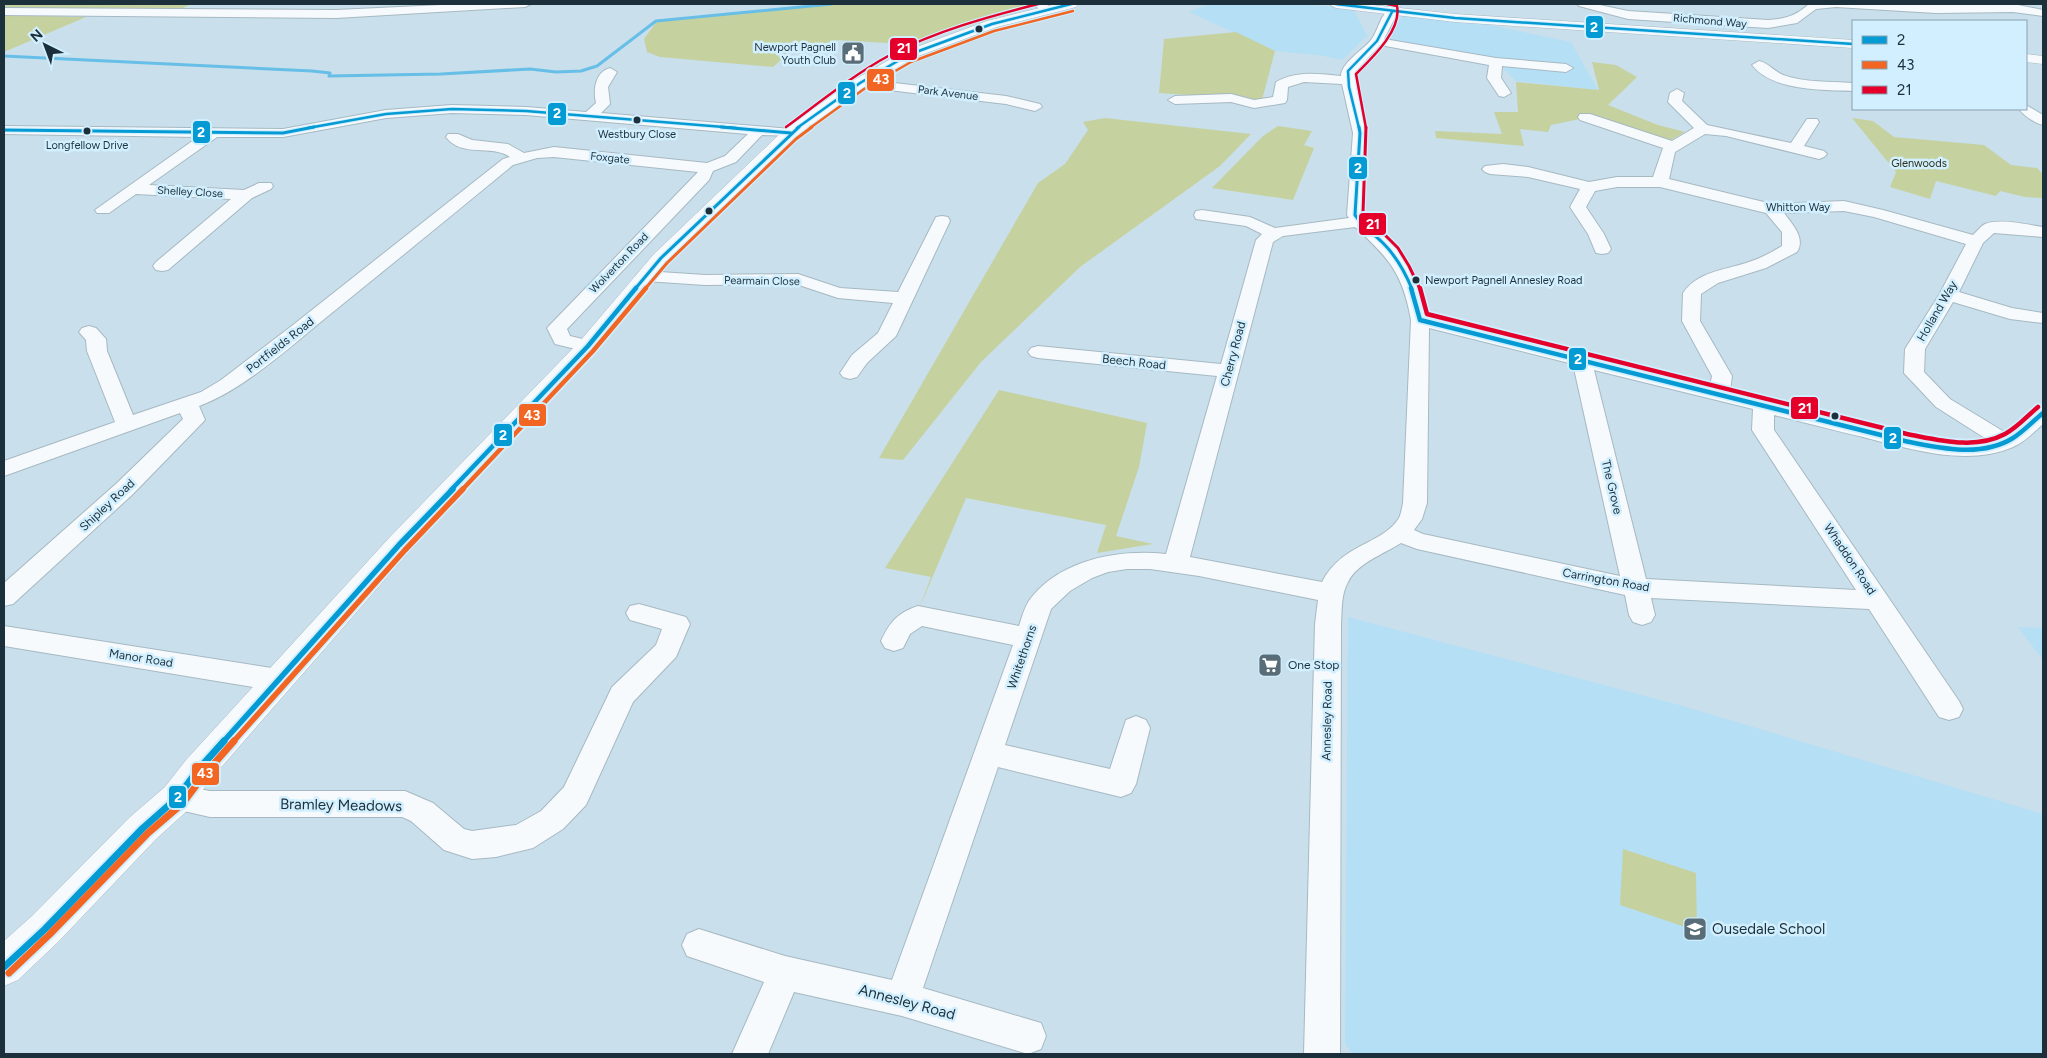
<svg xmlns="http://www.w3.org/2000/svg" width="2047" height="1058" viewBox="0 0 2047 1058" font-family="Figtree,sans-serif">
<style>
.built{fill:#b5dff5}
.green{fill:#c5d29f}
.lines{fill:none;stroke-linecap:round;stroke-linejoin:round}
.stream{stroke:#67bfe7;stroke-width:3}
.minor-casing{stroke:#a6b9c3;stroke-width:2}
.tertiary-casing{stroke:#a6b9c3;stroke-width:1}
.minor{fill:#f7fafc;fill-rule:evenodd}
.tertiary{fill:#f7fafc;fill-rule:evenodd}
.bus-1-far4-casing{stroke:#d1efff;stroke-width:4.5}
.bus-1-far3-casing{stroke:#d1efff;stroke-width:5.5}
.bus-1-far2-casing{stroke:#d1efff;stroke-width:8}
.bus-1-far1-casing{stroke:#d1efff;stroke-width:9}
.bus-1-casing{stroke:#d1efff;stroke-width:11}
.bus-2-far4-casing{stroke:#d1efff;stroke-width:4.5}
.bus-2-far3-casing{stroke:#d1efff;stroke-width:5.5}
.bus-2-far2-casing{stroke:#d1efff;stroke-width:8}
.bus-2-far1-casing{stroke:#d1efff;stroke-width:9}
.bus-2-casing{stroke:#d1efff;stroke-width:11}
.bus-3-far2-casing{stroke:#d1efff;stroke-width:4.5}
.bus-3-far1-casing{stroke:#d1efff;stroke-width:5.5}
.bus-3-casing{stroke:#d1efff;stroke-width:8}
.bus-1-far4{stroke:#049ad4;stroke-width:2.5}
.bus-1-far3{stroke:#049ad4;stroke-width:3}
.bus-1-far2{stroke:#049ad4;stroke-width:4.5}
.bus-1-far1{stroke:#049ad4;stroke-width:5.5}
.bus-1{stroke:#049ad4;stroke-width:7}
.bus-2-far4{stroke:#f26522;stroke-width:2.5}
.bus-2-far3{stroke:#f26522;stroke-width:3}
.bus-2-far2{stroke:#f26522;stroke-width:4.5}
.bus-2-far1{stroke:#f26522;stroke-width:5.5}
.bus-2{stroke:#f26522;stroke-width:7}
.bus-3-far2{stroke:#e4002b;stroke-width:2.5}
.bus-3-far1{stroke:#e4002b;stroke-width:3}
.bus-3{stroke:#e4002b;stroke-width:4.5}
.bus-dot{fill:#1c303b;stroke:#d1efff;stroke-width:2}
.labels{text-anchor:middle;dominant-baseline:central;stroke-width:5;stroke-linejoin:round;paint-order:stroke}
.far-street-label{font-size:11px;fill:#1c303b;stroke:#d1efff}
.far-poi-label{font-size:11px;fill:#1c303b;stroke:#d1efff;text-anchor:end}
.bus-label{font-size:11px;fill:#1c303b;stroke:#d1efff}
.far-park-label{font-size:11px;fill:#2d2e18;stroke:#d1efff}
.street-label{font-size:12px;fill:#1c303b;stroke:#d1efff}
.poi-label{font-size:12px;fill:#1c303b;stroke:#d1efff;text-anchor:start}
.near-street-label{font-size:15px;fill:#1c303b;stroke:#d1efff}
.near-poi-label{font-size:15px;fill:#1c303b;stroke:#d1efff;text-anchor:start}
.line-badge{stroke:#d1efff;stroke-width:2}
.badge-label{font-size:14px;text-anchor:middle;font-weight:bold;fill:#fff}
</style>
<rect width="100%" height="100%" fill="#c9dfeb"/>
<path class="built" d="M1209,4H1297L1353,8L1367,36L1342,60L1324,56L1275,51L1189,12Z
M1402,16L1480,23L1571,42L1598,90L1516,81L1491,57L1385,40Z
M1348,617L1683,706L2043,814V1054H1353L1345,1044Z
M2018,627L2043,628V660Z"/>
<path class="green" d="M4,4H192L178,10L21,9L4,7Z
M829,4H1022L1024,5L1012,13L947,32L914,46L904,44L837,40L825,52L792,50L773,67L660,57L647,52L644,39L657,21Z
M4,15L86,17L4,52Z
M1236,32L1275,51L1262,100L1159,93L1164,39Z
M1592,62L1616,65L1637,77L1608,105L1658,125L1685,132L1669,141L1594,116L1551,125L1548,132L1520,129L1524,146L1436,138L1435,131L1502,134L1494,112H1518L1516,82L1599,90Z
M1105,118L1251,134L1220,166L1080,267L981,362L903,460L879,458L1038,183L1065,164L1088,130L1083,122Z
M1852,118L1873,121L1894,137L1984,145L2011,165L2037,168L2043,174V198L2025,197L2000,191L1996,196L1936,181L1930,199L1890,187L1896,172Z
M1278,126L1312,131L1304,145L1314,148L1293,200L1212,188L1263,136Z
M999,390L1147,423L1139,467L1116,536L1153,544L1097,553L1106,525L966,498L919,609L931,577L885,568Z
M1623,849L1696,873L1697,931L1620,905Z"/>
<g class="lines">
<path class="stream" d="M4,56L312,71L330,73L329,76L441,74L530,69L556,72L581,71L597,66L656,21L832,4"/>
<g class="minor-casing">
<path id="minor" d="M463,4H531L525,7L336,18L4,15V8L336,10Z
M1031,4H1046L1053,9L1047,13Z
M1577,4H1595L1628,11L1768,20C1785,19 1796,16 1809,4H2013L2043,10V16L2013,12L1936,13L1836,7L1816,9L1797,23L1768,28L1628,19L1579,6Z
M1392,8L1398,12L1384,39L1496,58L1566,64L1573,68L1566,72L1502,66L1501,78L1511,93L1504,97L1499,96L1487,78L1489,65L1380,45L1355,72L1356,87L1367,133L1363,215C1370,226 1382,233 1391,242C1411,262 1424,289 1429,317L1710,386L1712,376L1682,321L1683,293C1697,272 1724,270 1746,263C1759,259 1771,253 1782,246V232L1766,213L1660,187H1617L1595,191L1586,207L1604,234L1611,249L1608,253L1602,254L1596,253L1588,234L1570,207L1580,189L1528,177L1490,174L1485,172L1482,169L1485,166L1503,164L1528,167L1589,182L1617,177H1653L1663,148L1580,120L1578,117L1580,114H1590L1672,141L1694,128L1668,102L1670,93L1677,89L1684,93L1682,101L1707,125L1791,143L1807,119H1817L1819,122L1804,146L1824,151L1827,154L1824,157L1819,159L1726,136L1705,134L1675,152L1669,179L1772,204L1844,201L1883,210L1973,235C1977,231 1981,226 1985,224C1999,218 2029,225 2043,227V237L1994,233L1983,243L1959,292L2012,308L2043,313V323L2010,319L1953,302L1925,349L1924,372L1950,399L2006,433L2036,408L2043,407V424C2034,432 2025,442 2013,447C1966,467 1910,449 1863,437C1833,430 1803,422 1774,415V430L1959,701L1963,709L1959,717L1949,720L1939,717L1869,609L1651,598L1655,615L1651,622L1642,625L1633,622L1629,615L1625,595L1417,549L1401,543C1384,554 1357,563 1348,582C1341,594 1342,610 1341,624L1340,1054H1304L1315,624L1318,600L1199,576L1150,569H1127L1108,572L1092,578L1070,591L1051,609L1005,745L1110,769L1126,720L1136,716L1146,720L1150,728L1136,784L1131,793L1121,797L998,767L923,988L1041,1023L1046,1036L1041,1049L1028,1054L902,1016L794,992L768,1054H732L764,982L687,956L682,945L687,934L699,929L785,956L892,980L1013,645L922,626L910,634L903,648L894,651L885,648L881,641C890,622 897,613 918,606L1019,626C1022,617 1025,605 1031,598C1062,559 1120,549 1166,554L1217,376L1038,358L1031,356L1028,352L1031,348L1038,346L1221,364L1256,240L1262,234L1246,226L1196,219L1194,215L1196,211L1202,210L1250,217L1275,228L1349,218L1347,215L1353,133L1342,84L1304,82L1288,87L1287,100L1285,103L1254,108L1231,102L1175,104L1168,100L1175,96L1231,94L1254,100L1273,97L1276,82C1297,70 1319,74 1341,76C1341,63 1363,50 1371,40C1378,32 1381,11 1392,8ZM1844,211L1874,217L1966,244L1939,295L1905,349L1904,373L1936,407L1988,440L1956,442L1905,434L1730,391L1732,376L1700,321L1701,294L1718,283L1766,268L1797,252C1806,238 1792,224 1784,213ZM1355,227C1389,258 1403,274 1411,320L1403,503C1402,508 1401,514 1399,518C1382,545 1342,543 1322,582L1190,557L1273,242L1283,236ZM1429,328L1573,364L1620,576L1423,534L1414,530L1422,519L1427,503ZM1594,370L1753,409L1752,430L1856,590L1646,579Z
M1759,61C1768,63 1774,71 1783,75C1805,83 1830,81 1853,83V91C1823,90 1772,91 1752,65Z
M610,68L617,72L608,87L610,104L601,113L791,129L796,130L798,133L796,136L762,135L736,162L713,171L709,180L567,329L570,336L595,342L598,346L595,350L588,352L555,344L547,328L698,172L554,157L537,158L513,165C452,215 390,266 328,316C291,346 242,391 199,406L205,420L133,494L13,604L4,606V583L117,483L183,419L180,413L4,476V461L115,422L87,351L86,340L79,332L82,328L89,326L96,328L106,339L107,351L133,415L201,392L221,380L293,325L503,159L510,157C492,144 461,158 446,137L448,134H458L472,140L508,144L524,153L554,147L707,163L725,156L748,134L526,115L452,113L386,118L283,137H217L149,185L244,190L259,183H271L273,186L271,189L252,198L168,270L162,271L156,270L153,266L156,262L231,199L136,194L109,213H97L95,210L198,137L4,134V126L283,129L386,110L452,105L526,107L586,112L596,103C593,90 595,72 610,68Z
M860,79L1006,96L1040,104L1042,107L1035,111L1006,104L855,86L853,83Z
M2026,105L2043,115V125C2035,123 2024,116 2019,109H2026Z
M942,216L948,217L950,221L896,336L867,363L857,377L850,379L843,377L840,373L852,355L878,333L893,303L838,298L796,284L705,285L645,281L639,280L636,276L639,272L645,271L705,275L798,274L840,288L898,292L934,221L936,217Z
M639,604L686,617L690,624L676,657L633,702L586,805L563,829L533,848L496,857L472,859L444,850L411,821L402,817H210L166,807L162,798L166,789L177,785L210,791H405L433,803L464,829L472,831L516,825L541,811L564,787L612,687L656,645L662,629L630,620L626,613L630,606Z
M4,626L278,669L288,672L292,680L288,688L278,691L4,646Z"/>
</g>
<g class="tertiary-casing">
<path id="tertiary" d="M1056,4H1078L1076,7L997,27L913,58L866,86L797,137L668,262L596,351L409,552L210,780L189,809L156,839L58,942L18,980L4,986V941L32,916L130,817L165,787L186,760L389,538L580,341L654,254L785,129L854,80L903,52L987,21Z
M1329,4H1363L1455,14L1853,40V48L1455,22L1336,8Z
M2026,54L2043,56V64L2026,62Z"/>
</g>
<use href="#minor" class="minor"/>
<use href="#tertiary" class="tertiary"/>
<g class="bus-1-far4-casing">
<path id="bus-1-far4" d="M1336,4L1455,18L1853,44
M308,128L386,114L452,109L526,111L736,128
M797,128L860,83L908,55L992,24L1071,4
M1359,128L1349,87L1348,71L1377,41L1392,12"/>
</g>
<g class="bus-1-far3-casing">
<path id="bus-1-far3" d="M721,127L791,133
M1359,127L1360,133L1355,215C1362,226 1373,233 1383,243C1396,256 1405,272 1412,289
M4,130L283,133L314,127
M635,289L661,258L799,127"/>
</g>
<g class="bus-1-far2-casing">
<path id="bus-1-far2" d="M1411,288L1420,320
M1420,320L1905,441C1939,448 1981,458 2013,438C2024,431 2033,421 2043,413
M451,490L588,346L636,288"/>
</g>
<g class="bus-1-far1-casing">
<path id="bus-1-far1" d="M223,742L399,545L453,489"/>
</g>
<g class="bus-1-casing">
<path id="bus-1" d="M4,967L45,929L143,828L177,798L198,770L224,741"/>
</g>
<g class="bus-2-far4-casing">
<path id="bus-2-far4" d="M810,128L864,89L911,62L994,31L1073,11"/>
</g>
<g class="bus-2-far3-casing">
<path id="bus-2-far3" d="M645,289L667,263L796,139L812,127"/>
</g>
<g class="bus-2-far2-casing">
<path id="bus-2-far2" d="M462,490L593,351L646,288"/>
</g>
<g class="bus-2-far1-casing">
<path id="bus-2-far1" d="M233,742L405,550L463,489"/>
</g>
<g class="bus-2-casing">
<path id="bus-2" d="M9,973L50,934L148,833L183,803L204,775L234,741"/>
</g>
<g class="bus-3-far2-casing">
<path id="bus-3-far2" d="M786,127C820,102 853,75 890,55C936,31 987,17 1038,4
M1366,128L1356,74C1372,58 1402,30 1397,6L1387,4"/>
</g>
<g class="bus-3-far1-casing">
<path id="bus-3-far1" d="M1366,127L1363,213L1398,248L1409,266L1420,289"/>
</g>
<g class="bus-3-casing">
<path id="bus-3" d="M1420,288L1427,314L1907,434C1939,440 1975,450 2005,434C2018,427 2027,416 2038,407"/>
</g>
<use href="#bus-1-far4" class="bus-1-far4"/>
<use href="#bus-1-far3" class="bus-1-far3"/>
<use href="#bus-1-far2" class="bus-1-far2"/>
<use href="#bus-1-far1" class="bus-1-far1"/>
<use href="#bus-1" class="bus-1"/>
<use href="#bus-2-far4" class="bus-2-far4"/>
<use href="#bus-2-far3" class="bus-2-far3"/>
<use href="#bus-2-far2" class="bus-2-far2"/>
<use href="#bus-2-far1" class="bus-2-far1"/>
<use href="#bus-2" class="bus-2"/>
<use href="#bus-3-far2" class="bus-3-far2"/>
<use href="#bus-3-far1" class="bus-3-far1"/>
<use href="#bus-3" class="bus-3"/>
</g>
<defs>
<g id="civic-square" transform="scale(1.25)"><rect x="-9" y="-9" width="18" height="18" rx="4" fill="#596d79" stroke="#d1efff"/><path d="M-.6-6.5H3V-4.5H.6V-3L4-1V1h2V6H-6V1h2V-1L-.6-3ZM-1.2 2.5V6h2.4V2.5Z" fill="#fff"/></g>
<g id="supermarket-square" transform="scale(1.25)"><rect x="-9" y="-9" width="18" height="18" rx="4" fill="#596d79" stroke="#d1efff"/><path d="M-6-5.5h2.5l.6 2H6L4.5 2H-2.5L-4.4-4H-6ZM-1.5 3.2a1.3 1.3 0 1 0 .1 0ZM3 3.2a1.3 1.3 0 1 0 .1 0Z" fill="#fff"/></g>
<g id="school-square" transform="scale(1.25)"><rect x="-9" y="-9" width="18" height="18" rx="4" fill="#596d79" stroke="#d1efff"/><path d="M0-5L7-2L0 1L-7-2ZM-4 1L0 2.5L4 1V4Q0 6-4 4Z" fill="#fff"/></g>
</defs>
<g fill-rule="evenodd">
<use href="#civic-square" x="853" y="53"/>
<use href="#supermarket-square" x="1270" y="665"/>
<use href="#school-square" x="1695" y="929"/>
</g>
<g class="bus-dot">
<circle cx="979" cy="29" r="4.5"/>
<circle cx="637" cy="120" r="4.5"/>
<circle cx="87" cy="131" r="4.5"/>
<circle cx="709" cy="211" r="4.5"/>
<circle cx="1416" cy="280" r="4.5"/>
<circle cx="1835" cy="416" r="4.5"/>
</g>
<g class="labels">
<g class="far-street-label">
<text transform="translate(1710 21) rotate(5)">Richmond Way</text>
<text transform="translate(948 93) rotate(7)">Park Avenue</text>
<text transform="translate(610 158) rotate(6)">Foxgate</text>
<text transform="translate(190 192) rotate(3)">Shelley Close</text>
<text x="1798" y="207">Whitton Way</text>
<text transform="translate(619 263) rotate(-46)">Wolverton Road</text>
<text transform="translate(762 281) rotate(1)">Pearmain Close</text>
</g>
<g class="far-poi-label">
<text x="836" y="47">Newport Pagnell<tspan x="836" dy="13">Youth Club</tspan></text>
</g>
<g class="bus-label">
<text x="637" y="134">Westbury Close</text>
<text x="87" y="145">Longfellow Drive</text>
<text x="1425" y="280" text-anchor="start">Newport Pagnell Annesley Road</text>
</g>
<g class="far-park-label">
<text x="1919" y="163">Glenwoods</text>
</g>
<g class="street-label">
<text transform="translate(1937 311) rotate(-60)">Holland Way</text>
<text transform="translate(280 345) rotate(-38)">Portfields Road</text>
<text transform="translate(1233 354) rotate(-75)">Cherry Road</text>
<text transform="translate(1134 362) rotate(6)">Beech Road</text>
<text transform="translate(1612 487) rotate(77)">The Grove</text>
<text transform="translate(107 505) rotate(-43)">Shipley Road</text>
<text transform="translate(1850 559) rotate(56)">Whaddon Road</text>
<text transform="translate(1606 580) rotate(10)">Carrington Road</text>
<text transform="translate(1022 657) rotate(-71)">Whitethorns</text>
<text transform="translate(141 658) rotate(9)">Manor Road</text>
<text transform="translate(1327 721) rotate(-89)">Annesley Road</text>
</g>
<g class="poi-label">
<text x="1288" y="665">One Stop</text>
</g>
<g class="near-street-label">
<text transform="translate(341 805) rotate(1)">Bramley Meadows</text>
<text transform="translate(907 1002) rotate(15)">Annesley Road</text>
</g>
<g class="near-poi-label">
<text x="1712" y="929">Ousedale School</text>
</g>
</g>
<g class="line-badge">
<rect x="1585" y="15" width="19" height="24" rx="5" fill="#049ad4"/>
<rect x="889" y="37" width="29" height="24" rx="5" fill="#e4002b"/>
<rect x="866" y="68" width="29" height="24" rx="5" fill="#f26522"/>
<rect x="837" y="81" width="19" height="24" rx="5" fill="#049ad4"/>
<rect x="547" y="102" width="20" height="24" rx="5" fill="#049ad4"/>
<rect x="192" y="120" width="19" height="24" rx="5" fill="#049ad4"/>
<rect x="1348" y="156" width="20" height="24" rx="5" fill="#049ad4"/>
<rect x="1358" y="212" width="29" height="24" rx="5" fill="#e4002b"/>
<rect x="1568" y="347" width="19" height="24" rx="5" fill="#049ad4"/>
<rect x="1790" y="396" width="29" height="24" rx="5" fill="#e4002b"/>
<rect x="518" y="403" width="29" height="24" rx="5" fill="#f26522"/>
<rect x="493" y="423" width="20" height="24" rx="5" fill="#049ad4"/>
<rect x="1883" y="426" width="19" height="24" rx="5" fill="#049ad4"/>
<rect x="191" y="762" width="29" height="24" rx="5" fill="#f26522"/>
<rect x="168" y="785" width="19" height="24" rx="5" fill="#049ad4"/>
</g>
<g class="badge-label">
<text x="1594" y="32">2</text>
<text x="904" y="53">21</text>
<text x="881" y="84">43</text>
<text x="847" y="98">2</text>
<text x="557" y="118">2</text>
<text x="201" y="137">2</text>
<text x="1358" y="173">2</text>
<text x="1373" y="229">21</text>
<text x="1578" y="364">2</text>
<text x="1805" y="413">21</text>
<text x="532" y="420">43</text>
<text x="503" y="440">2</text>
<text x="1893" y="443">2</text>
<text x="205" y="778">43</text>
<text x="178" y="802">2</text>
</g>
<rect width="2047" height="1058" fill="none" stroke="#1c303b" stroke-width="10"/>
<rect x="1852" y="20" width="175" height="90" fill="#d1efff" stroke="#89a3b1"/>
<rect x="1862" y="36" width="25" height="8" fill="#049ad4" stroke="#89a3b1"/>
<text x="1897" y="45" font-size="15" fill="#1c303b">2</text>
<rect x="1862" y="61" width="25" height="8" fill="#f26522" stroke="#89a3b1"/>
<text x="1897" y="70" font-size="15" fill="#1c303b">43</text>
<rect x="1862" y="86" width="25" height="8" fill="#e4002b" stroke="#89a3b1"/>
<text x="1897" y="95" font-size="15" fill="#1c303b">21</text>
<g transform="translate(45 45) rotate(318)" stroke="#d1efff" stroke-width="4" paint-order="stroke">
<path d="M0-4L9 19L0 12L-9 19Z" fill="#1c303b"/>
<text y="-8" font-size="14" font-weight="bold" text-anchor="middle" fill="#1c303b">N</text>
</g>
</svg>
